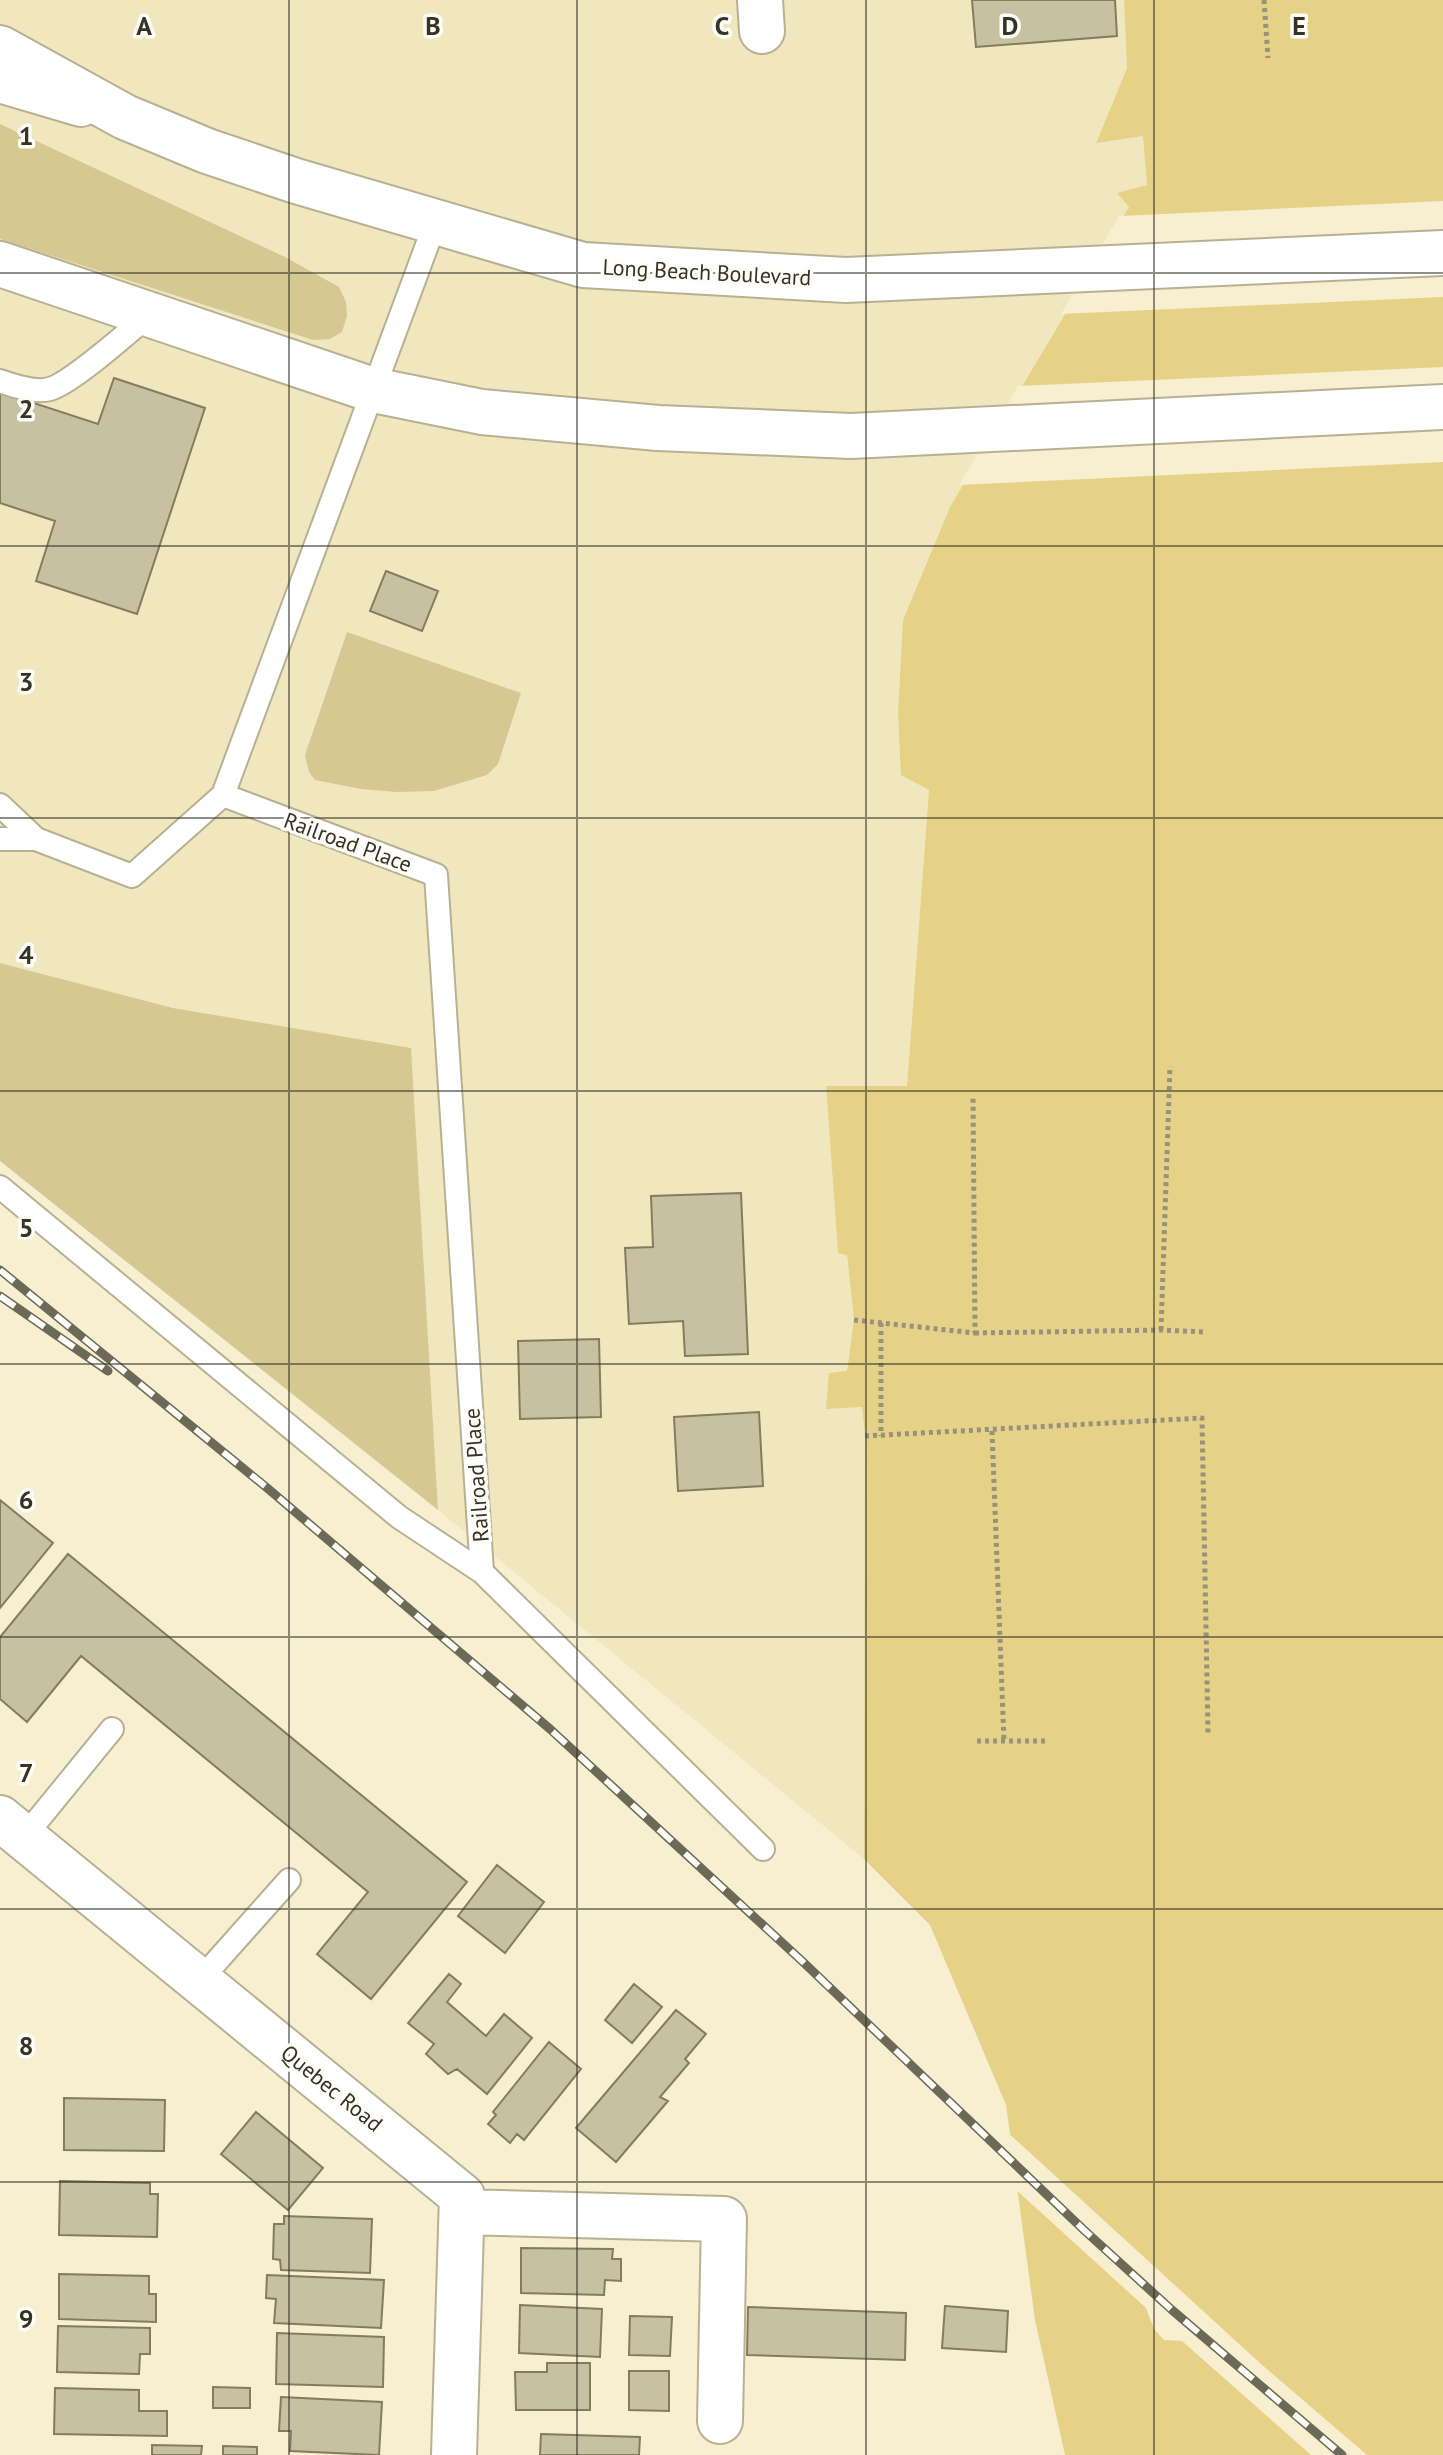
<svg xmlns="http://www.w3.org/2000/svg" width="1443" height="2455" viewBox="0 0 1443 2455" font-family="'PT Sans',sans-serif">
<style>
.built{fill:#f0e7bf}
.green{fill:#d5c892}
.water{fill:#e5d287}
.pier{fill:#f7efcf}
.building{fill:#c7c0a1;stroke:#837c5f;stroke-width:2}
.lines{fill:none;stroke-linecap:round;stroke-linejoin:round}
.service-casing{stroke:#b8b092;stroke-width:26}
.minor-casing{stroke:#b8b092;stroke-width:48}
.secondary-casing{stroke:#b8b092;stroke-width:48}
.primary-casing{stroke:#b8b092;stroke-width:48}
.path{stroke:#97927c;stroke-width:5;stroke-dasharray:4 4;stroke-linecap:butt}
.service{stroke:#fff;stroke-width:22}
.minor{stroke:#fff;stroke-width:44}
.secondary{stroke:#fff;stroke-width:44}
.primary{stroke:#fff;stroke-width:44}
.rail-casing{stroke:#6d6957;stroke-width:9}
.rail{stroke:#fefcf6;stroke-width:6;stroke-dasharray:18;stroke-linecap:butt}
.grid{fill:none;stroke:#353226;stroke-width:2;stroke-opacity:0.55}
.labels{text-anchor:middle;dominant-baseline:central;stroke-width:7;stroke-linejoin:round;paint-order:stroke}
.street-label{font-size:22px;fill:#353226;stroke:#fefcf6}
.grid-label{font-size:26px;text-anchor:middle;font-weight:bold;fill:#353226;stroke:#fefcf6;stroke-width:7;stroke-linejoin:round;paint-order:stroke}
</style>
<rect width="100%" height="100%" fill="#f7efcf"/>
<path class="built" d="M0,0H1124L1127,68L1096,142L1144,136L1147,185L1129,207L950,507L903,620L929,789L907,1086L826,1087L838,1252L847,1255L854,1320L847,1371L826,1409L862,1407L865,1436L864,1859L438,1510L410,1048L173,1008L0,963Z"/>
<path class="green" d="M0,124L285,257L339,287L346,302L347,316L342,332L330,339L313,340L0,239Z
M347,632L521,693L498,764L487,775L434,791L397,792L361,789L315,780L309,772L305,755Z
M0,963L173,1008L411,1048L438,1510L0,1161Z"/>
<path class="water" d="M1124,0H1443V2455H1065L1035,2320L1006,2105L930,1925L864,1859L865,1436L862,1407L826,1409L829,1373L847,1371L854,1320L847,1255L838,1253L826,1086H907L929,790L901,775L898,714L903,620L950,507L1129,207L1117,193L1147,185L1143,136L1096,143L1127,68Z"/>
<path class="pier" d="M1443,201V297L1061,314L1119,216Z
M1443,367V462L959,485L1018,386Z
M1005,2130L1261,2364L1367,2455H1311L1182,2341L1164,2340L1154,2329L1146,2308L1013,2187Z"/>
<path class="building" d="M972,0H1115L1117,36L976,47Z
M114,378L205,408L137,614L36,581L55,521L0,503V392L98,424Z
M386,571L438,591L422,631L370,611Z
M741,1193L748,1354L685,1356L683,1321L629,1324L625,1248L653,1247L651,1196Z
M599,1339L601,1417L520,1419L518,1341Z
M759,1412L763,1486L678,1491L674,1417Z
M0,1500L53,1543L0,1608Z
M68,1554L467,1882L371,1999L317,1954L368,1892L81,1656L27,1722L0,1699V1637Z
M497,1865L544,1902L505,1953L458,1916Z
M449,1974L461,1984L447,2002L486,2036L504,2014L532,2038L487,2094L457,2069L448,2074L426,2054L434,2044L408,2023Z
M634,1984L662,2007L632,2043L605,2020Z
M676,2010L706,2034L685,2059L689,2063L660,2097L668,2101L616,2162L576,2128Z
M549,2042L581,2069L524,2140L517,2134L510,2143L488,2124L496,2115L493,2112Z
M64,2098L165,2100L164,2151L64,2150Z
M256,2112L323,2168L288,2210L221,2154Z
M60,2181L150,2183V2194H158L157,2237L59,2235Z
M284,2216L372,2219L370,2273L281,2270L280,2260L273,2259L274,2224H284Z
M521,2248L613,2249L612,2259H621V2281L605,2280L604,2295L521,2293Z
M59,2274L149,2276V2294H156V2322L59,2319Z
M267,2275L384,2280L381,2328L274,2323L276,2299L266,2298Z
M520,2305L602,2309L600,2357L519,2353Z
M945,2306L1008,2311L1006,2352L942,2348Z
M748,2307L906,2313L905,2360L747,2355Z
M630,2316L672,2317L670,2356L629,2355Z
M58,2326L150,2328V2354H140L139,2374L57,2372Z
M277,2333L384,2337L383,2387L276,2384Z
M547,2363H590V2410H516L515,2372H547Z
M629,2371H669V2411L629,2410Z
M213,2387L250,2388V2408H213Z
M55,2388L139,2390V2411H167V2436L54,2434Z
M281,2397L382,2402L379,2455L290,2451L291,2431H279Z
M541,2434L640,2437L639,2455H540Z
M152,2445L202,2446L201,2455H152Z
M223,2446L257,2447V2455H223Z"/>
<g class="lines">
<g class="service-casing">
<path id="service" d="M436,221L223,795L436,875L482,1572
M0,381C14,386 35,393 50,389C72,383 128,332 148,316
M0,805L36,839L132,876L223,795
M0,839H36
M0,1187L399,1517L482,1572L763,1849
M24,1837L112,1729
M200,1980L289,1880"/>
</g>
<g class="minor-casing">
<path id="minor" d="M760,0L762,31
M0,1818L462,2196L454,2455
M462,2212L724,2219L720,2421"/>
</g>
<g class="secondary-casing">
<path id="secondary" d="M0,80L81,104"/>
</g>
<g class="primary-casing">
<path id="primary" d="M0,48L125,117L207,151L296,181L583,265L846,280L1443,253
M0,264L373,390L482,412L658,428L851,436L1443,407"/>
</g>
<path class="path" d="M1264,0L1268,58
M854,1320L975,1333L973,1095
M881,1323V1436
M1161,1330L1170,1066
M975,1333L1161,1330L1205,1332
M992,1431L1004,1742
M865,1436L1202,1418L1208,1733
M977,1741H1048"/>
<use href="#service" class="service"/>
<use href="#minor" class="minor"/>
<use href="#secondary" class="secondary"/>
<use href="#primary" class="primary"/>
<g class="rail-casing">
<path id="rail" d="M0,1270L266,1487L550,1729L802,1961L1085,2231L1172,2310L1342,2455
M0,1296L108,1371"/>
</g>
<use href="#rail" class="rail"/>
</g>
<path class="grid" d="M289,0V2455M577,0V2455M866,0V2455M1154,0V2455M0,273H1443M0,546H1443M0,818H1443M0,1091H1443M0,1364H1443M0,1637H1443M0,1909H1443M0,2182H1443"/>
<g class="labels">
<g class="street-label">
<text transform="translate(707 272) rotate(3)">Long Beach Boulevard</text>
<text transform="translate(348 842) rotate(20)">Railroad Place</text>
<text transform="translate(476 1475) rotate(-94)">Railroad Place</text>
<text transform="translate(332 2088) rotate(39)">Quebec Road</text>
</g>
</g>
<g class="grid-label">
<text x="144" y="35">A</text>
<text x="433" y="35">B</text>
<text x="722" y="35">C</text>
<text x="1010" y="35">D</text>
<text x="1299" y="35">E</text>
<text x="26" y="145">1</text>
<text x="26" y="418">2</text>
<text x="26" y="691">3</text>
<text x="26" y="964">4</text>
<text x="26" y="1237">5</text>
<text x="26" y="1509">6</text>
<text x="26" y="1782">7</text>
<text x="26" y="2055">8</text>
<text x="26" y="2328">9</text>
</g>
</svg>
